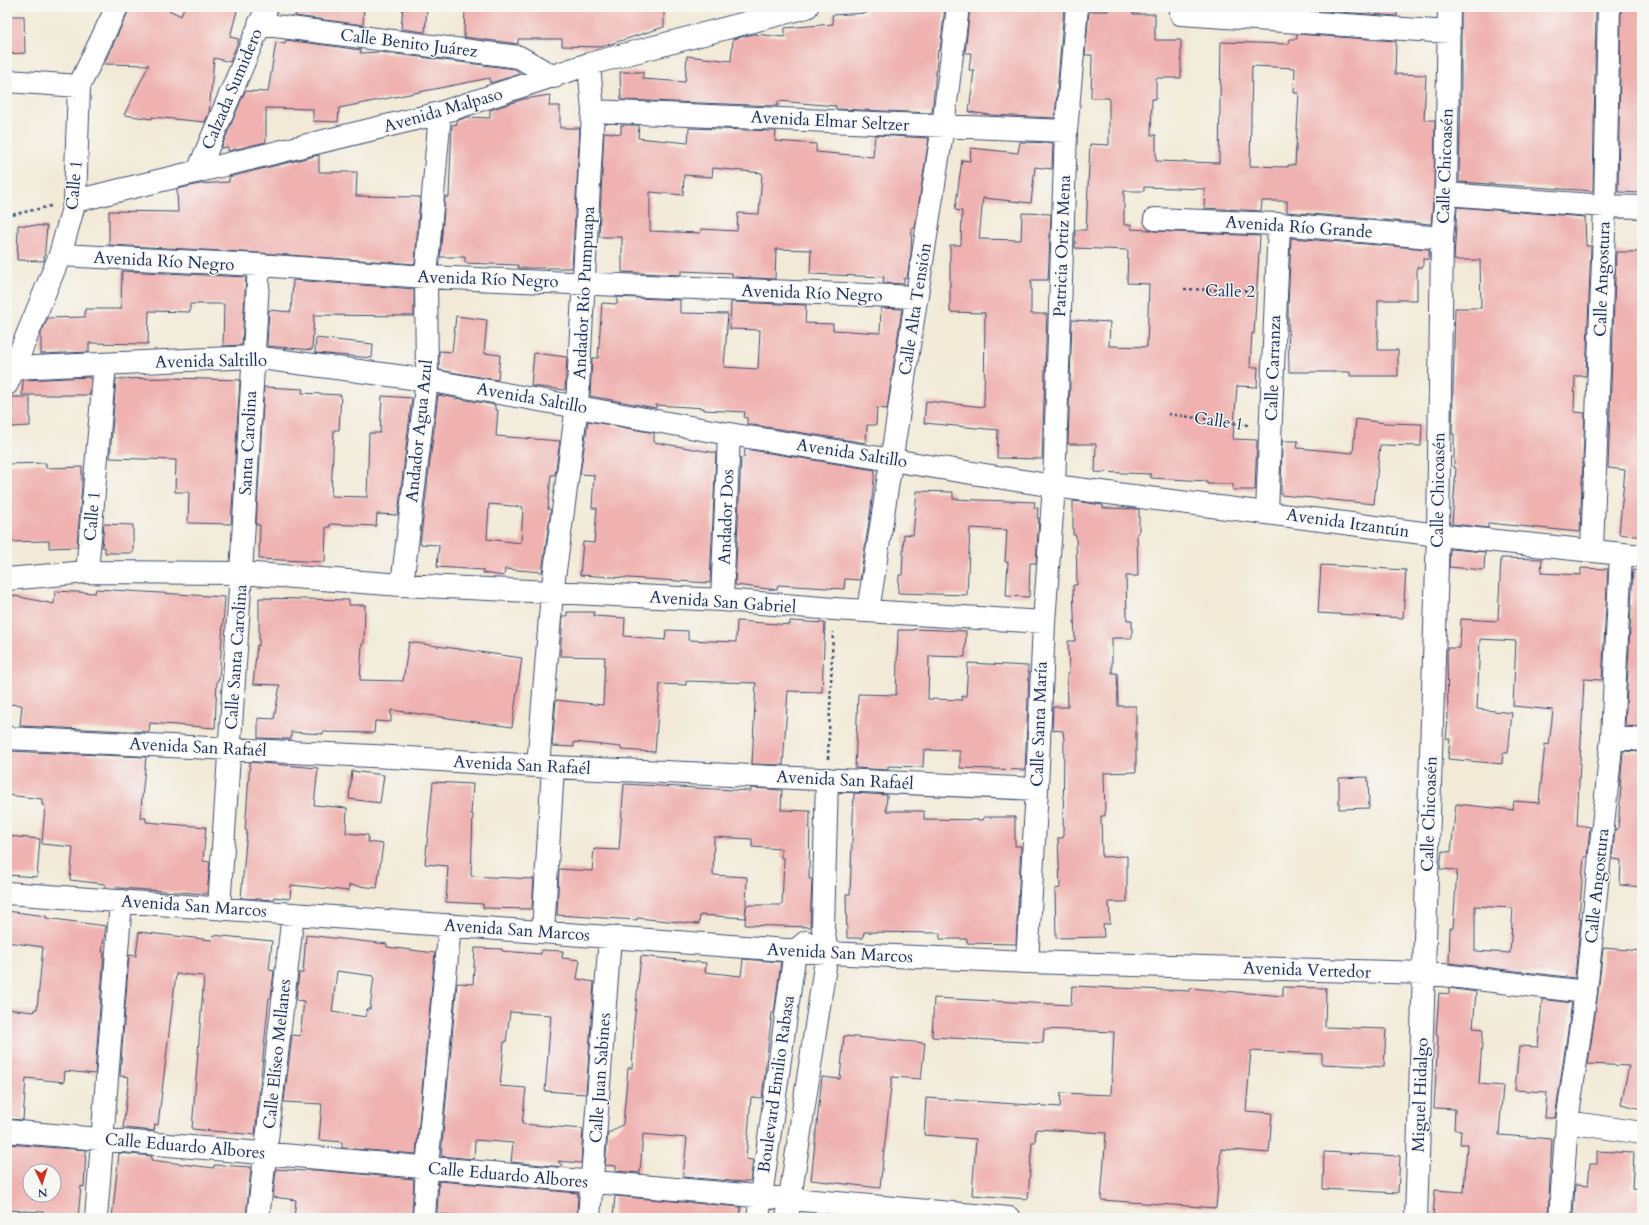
<svg xmlns="http://www.w3.org/2000/svg" width="1649" height="1225" viewBox="0 0 1649 1225" font-family="Cardo,serif">
<style>
.building{fill:#efb2b0;fill-rule:evenodd}
.lines{fill:none;stroke-linecap:round;stroke-linejoin:round}
.minor-casing{stroke:#3b4b70;stroke-width:24}
.tertiary-casing{stroke:#3b4b70;stroke-width:24}
.path{stroke:#3b4b70;stroke-width:2.5;stroke-dasharray:3 3;stroke-linecap:butt}
.minor{stroke:#fff;stroke-width:22}
.tertiary{stroke:#fff;stroke-width:22}
.labels{text-anchor:middle;dominant-baseline:central;stroke-width:3;stroke-linejoin:round;paint-order:stroke}
.street-label{font-size:17px;fill:#1b2f5e;stroke:#f6f6f2}
</style>
<rect width="100%" height="100%" fill="#f6f6f2"/>
<filter id="ink" filterUnits="userSpaceOnUse"><feTurbulence type="fractalNoise" baseFrequency=".025" numOctaves="2"/><feDisplacementMap in="SourceGraphic" scale="8" xChannelSelector="R" yChannelSelector="G"/><feConvolveMatrix kernelMatrix="1 2 1 2 8 2 1 2 1" color-interpolation-filters="sRGB"/></filter>
<filter id="wash" filterUnits="userSpaceOnUse"><feTurbulence type="fractalNoise" baseFrequency=".012" numOctaves="4" result="noise"/><feDisplacementMap in="SourceGraphic" scale="16" xChannelSelector="R" yChannelSelector="G"/><feGaussianBlur stdDeviation="0.9" result="paint"/><feColorMatrix in="noise" values="0 0 0 0 0 0 0 0 0 0 0 0 0 0 0 0 0 1.4 0 .05"/><feComposite in="paint" operator="in"/></filter>
<g filter="url(#wash)">
<rect width="100%" height="100%" fill="#f2ead7"/>
<g id="blocks">
<path class="building" d="M129,7H163L181,16L184,7H238L230,37L239,39L230,62L214,58L209,113L205,122L152,117V119L124,115L149,65L104,64L128,12Z
M298,7H364L363,25L295,16Z
M403,7H427L425,32L401,29Z
M465,7H664V27L601,47L562,46V39H518V44L464,37Z
M866,7H945L940,50H938L932,113L836,109V106L778,101V106L621,100L620,72H643V79L685,82L687,56L731,61L733,39L754,34L785,37V28L833,24L832,15L867,13Z
M970,7L1017,8L1016,7H1064L1055,118L991,115L969,112L974,70H969L971,53H965Z
M1107,7H1133V14H1155V40H1181V78H1156V99H1152L1151,135H1156V161L1219,163L1221,42L1289,44L1290,39H1297V34L1396,41L1395,74L1426,75L1424,120H1435L1434,193L1431,224L1287,212V201H1262L1261,211L1204,208L1205,189L1144,187V191H1124V225H1132L1131,229L1149,230L1154,231L1260,236L1254,334L1252,333L1250,367H1258L1257,387L1237,386L1233,439L1257,440L1255,490H1233V484H1207V481L1151,478V474L1095,472L1096,444H1068L1072,320L1110,322L1109,346L1147,347L1149,284L1127,283L1128,250L1075,248V230H1086L1090,144L1109,145V98H1091L1092,55H1085L1089,11H1108ZM1252,66L1295,68L1294,93H1299L1295,165H1288V167L1250,166Z
M1297,7H1397V16L1297,9Z
M1461,7H1596L1593,191L1459,182L1461,85Z
M1621,7H1642V193L1618,192Z
M7,16H24L25,53L7,54Z
M286,40L361,50L360,53L380,52L515,69L519,72L520,74L490,83V78L339,108L338,122L313,121V109L266,108V142L228,151V147L221,148L245,91L268,92L276,42L285,44Z
M550,95L549,106H560V128H580L572,268H518V265L465,263V257H440L445,197H449V196L452,125L457,124V121L467,117L490,118V110L524,99Z
M621,125H639L638,138L688,143L689,128L776,131L775,141L816,144V152L873,157L875,135L929,138L915,228H912L911,253L907,278H904V284L883,283L884,277L810,274L811,250L776,249L775,279L732,277V273L681,271V275L622,272V237H599L604,132L621,134ZM713,168L762,173L759,214L738,213L737,231L701,229L700,233L650,231V192L683,195L684,175L712,177Z
M1020,142L1053,143L1052,169L1035,167L1031,203L983,198L979,239L1021,240L1022,213L1051,214L1048,280H1031V314H1047L1042,459L997,458L998,430L924,423L926,401L984,407L985,313L950,312V245H961L962,211L955,210L962,160L970,161L971,148L1018,153Z
M319,155V172H357L356,196L420,197L415,264L260,253L109,245V211L178,212L177,189L200,184L229,182V177Z
M1457,207L1585,217L1586,246H1591L1586,376H1575L1574,412L1585,413L1580,532L1488,523V528L1452,524L1456,468H1454V434H1452L1455,308H1481L1480,260H1454Z
M18,225L47,226L44,261L17,260Z
M1291,238L1429,249V259H1423V267H1417V300H1378V350H1398V376H1350V372H1289L1288,307Z
M1616,252H1642V537L1619,534L1625,470L1608,468Z
M122,271L246,277L242,345L223,346L224,304H190V312L149,311L148,344L89,343V352L41,354V333L48,318L85,317V309H121Z
M293,280L414,289V316L314,315L312,350L267,346L269,310L291,312Z
M617,297L680,300V313L728,314L724,367L758,369L760,330L730,329L731,302L806,305L805,323L833,324V330L880,333L881,308L902,309L887,409L877,408L876,425H867L866,443L747,424V418L744,417L745,412L704,410V408L656,405V408L590,396L592,358H598L602,303L617,304Z
M456,316L487,320L484,353L500,355L498,380L439,370V351L452,352Z
M316,338L373,344L372,358L315,353Z
M534,353L567,357L565,390L531,386Z
M89,377V378H91L90,395H22L23,380Z
M171,378L240,380L231,524L188,523L189,492H175L176,460L110,458L116,379Z
M264,387L303,389L302,393L341,395L339,430H334L331,496L367,497L369,433H380L382,396L412,398L398,515L377,514L376,526L330,524V527H326L325,562L259,559L260,525H256Z
M438,395L495,405V410H498L496,436L560,441L555,475H551L548,509L551,510L542,572L505,569L504,576L483,573V570L437,567L439,545L420,544ZM489,504L523,507L521,543L487,539Z
M12,397H30V426L12,427Z
M1356,419L1385,423L1422,424L1421,446L1380,445L1374,504L1281,495L1282,441H1298L1297,448L1353,453Z
M588,421L654,433V442L716,453L710,583L580,575L583,542L594,543L597,508H592L594,475L580,474Z
M745,449L875,470L871,508L860,580L845,579L844,589L778,585L777,590L735,585L741,457L744,458Z
M46,463V468L82,467V485L77,547L49,548V541L7,542V464Z
M917,491L953,492V499L1035,502L1034,508H1038L1037,518H1039L1036,563H1030L1029,597L1006,596L1008,562H1005L1007,530L970,528L967,595L898,593L899,575H902L904,534L913,535Z
M1073,501L1103,505V508L1139,509V533H1137L1138,576H1126L1127,620H1132V638H1112V673H1117L1118,706H1136V772L1104,773L1105,816H1101L1102,857L1127,856V902H1109L1110,924H1103L1104,937L1056,938L1055,889L1060,888L1058,838H1063L1064,740L1063,731L1052,730L1053,707H1068L1067,674H1069L1068,641H1075L1073,585H1077L1076,535H1073Z
M104,524L133,525V553H105V547H102Z
M1450,549L1485,552L1484,570L1449,567Z
M1501,558L1542,559L1541,573L1581,575V568L1608,569L1602,680L1584,679L1577,825L1590,827L1587,857H1584L1579,918H1581L1575,978L1449,963L1450,928H1453L1457,870L1440,869L1442,851L1451,852L1456,804L1513,810L1514,801L1539,803L1545,744L1549,745L1553,710L1513,706L1516,641L1480,639L1477,709L1512,713L1508,753H1503L1502,764L1448,759L1450,739L1446,738L1448,719L1447,648H1460L1461,619L1497,621L1498,619ZM1475,906L1513,908L1510,953L1475,951Z
M1321,565L1406,570L1403,618L1318,613Z
M1633,570L1642,571V727L1625,726Z
M96,589L225,597L219,680H217L215,728L150,723L149,732L20,726L22,705L7,704V603L10,595L54,604L55,591L95,593Z
M259,598L349,600V605H365L364,643L362,644L360,680L403,681L409,642L522,658L512,727L391,710V722L375,721L374,733L323,732V734L291,732V739L258,738V718L274,719L280,685L253,684L257,645L259,646Z
M567,612H594V616L625,618L624,636L665,640L666,630L688,631V640L736,642L737,621L790,625V621L825,623L822,692L788,691L783,765L752,764L756,683L686,681V685L660,684L655,752L621,750V747L574,742V747L552,746L556,700L603,705L605,657L560,656L563,616H567Z
M914,629L966,631L965,657L929,656L928,699L962,700V696H966L968,663L1028,666V672H1029L1025,770L960,768V751L924,750L923,767L888,766V770L855,768L858,694L896,695L898,630H914Z
M7,751L146,757L140,818H146V822L206,827L203,861L210,862L207,894L105,887V884L70,880L73,847L42,844L45,805H42V799L7,795Z
M1623,751L1642,752V887L1620,885L1621,860L1612,859L1615,829H1618L1621,786H1620Z
M250,762L318,768L314,805L347,808L346,833L368,835V842L383,844L377,888L349,885V891L291,885L290,899L274,897V900L241,898L247,830H245Z
M352,771L384,775L380,803L349,799Z
M1368,777L1369,808L1339,809V778Z
M433,782L473,784L471,814H473L471,876L534,879L532,909L483,908V904L446,902L448,866L425,864Z
M624,784L751,791V788L782,790L781,810L810,811L809,879H812L810,927L745,925L746,906L745,918L700,915L699,924L637,918V920L557,915L559,869L592,871L594,849L619,850ZM714,837L752,839V847L781,849V858H784L782,905H746L747,877L713,875Z
M854,793L887,795L886,811H924V819L983,820L984,817H1015V846H1021L1016,944L967,943V939H940V933L864,932L863,938H847L846,894H850Z
M7,836L40,839L37,877L7,875Z
M7,911L46,916V918L106,926L102,952H104L95,1074L65,1071L64,1082L26,1078L23,1120L7,1119V1009L34,1012L35,1009H37L43,947L7,942Z
M139,932L212,940L213,935L272,941L269,970L274,971L271,998H269L255,1135L192,1129L204,976L176,974L158,1125L155,1124L154,1131L123,1128L129,1077L120,1076L129,955L136,956Z
M306,935L387,944V947L435,953L416,1154L342,1148V1142L319,1140L322,1104L284,1102L292,1035L300,1036L304,1001L296,1000L299,973H303ZM337,971L374,976L370,1009H367L366,1017L332,1012Z
M475,948L502,949V951L541,954V950L563,951L562,958L580,960L577,979L594,982L586,1094L545,1091L551,1015L510,1012L506,1042H504L500,1086L526,1088L522,1124L583,1129L581,1163L558,1161L563,1167L511,1162L513,1143L475,1140L474,1159L441,1156L457,983L473,984Z
M1603,948L1642,951V1109L1621,1104L1629,1066L1588,1064L1598,993Z
M641,956L706,963L705,972L741,976L743,959L781,962L774,1013H772L762,1098L751,1097L746,1159L753,1160L750,1181H744V1182L683,1177L687,1138L643,1134L640,1173L616,1171V1166L605,1165L608,1132H611L623,1124L628,1068H632L634,1034L633,1033Z
M1072,986L1189,991L1190,988L1283,996V987L1326,988L1325,1027L1386,1029L1384,1067L1322,1064V1054L1251,1051L1246,1111L1272,1113L1269,1153L1221,1149L1216,1208L1101,1200L1106,1133L1036,1129L1035,1142H1032L1028,1199L972,1195L976,1139L924,1135L926,1098L1060,1107L1061,1093L1111,1095L1114,1032L1044,1029L1043,1043L932,1037L934,998L1071,1005Z
M1449,988L1476,992L1473,1028L1483,1029L1479,1084L1503,1086L1499,1135L1552,1139L1548,1218H1433L1435,1190L1464,1192L1467,1144H1460L1461,1130L1454,1129L1455,1109L1434,1108L1438,1036L1436,1035L1439,993L1449,994Z
M1542,999L1572,1003L1555,1118H1545L1547,1092L1515,1090L1519,1046L1538,1047Z
M844,1036L925,1043L921,1079L892,1077L880,1188L811,1180L822,1077L840,1079Z
M7,1144L86,1150L84,1187L81,1186L78,1218H43L44,1212L7,1210ZM30,1171H54V1195H30Z
M1597,1151L1634,1153L1632,1189L1642,1190V1218H1573L1575,1185L1588,1186L1590,1164H1597Z
M1324,1152L1400,1156L1398,1193L1323,1189Z
M119,1153L152,1156L151,1160L214,1168V1165L251,1167L246,1218H112Z
M276,1169L304,1171L305,1170H316L414,1179L412,1218H294L296,1200L273,1197Z
M439,1181L578,1193L577,1218H491L437,1214Z
M615,1196L741,1207L740,1218H613Z"/>
</g>
</g>
<g filter="url(#ink)">
<use href="#blocks" fill-opacity="0" stroke="#3b4b70" stroke-width="1"/>
<g class="lines">
<g class="minor-casing">
<path id="minor" d="M1181,14L1449,32
M259,24L519,57L554,77
M7,81L79,86
M593,111L1066,131
M198,171L267,7
M1446,194L1605,206L1642,207
M75,201L440,113L589,64L807,7
M1155,219L1279,224L1442,238
M60,255L259,265L426,277L916,297
M7,384L60,255L75,201L79,86L117,7
M1267,512L1279,224
M1592,550L1605,206L1609,7
M87,572L105,364
M7,579L87,572L241,573L402,585L722,600L834,609L1044,622
M402,585L427,380L426,277L440,113
M722,600L729,434
M868,611L943,126L958,7
M1612,737L1642,740
M7,738L392,757L553,767L1037,789
M538,766L552,593L577,406L593,111L589,64
M7,893L827,953L1027,962L1425,973L1586,992
M219,908L241,573L259,265
M543,932L553,767
M1027,962L1037,789L1044,622L1054,486L1066,131L1077,7
M1567,1122L1642,1133
M7,1131L1009,1218
M96,1218L121,901
M258,1218L293,914
M424,1218L427,1167L450,925
M589,1218L610,937
M758,1218L795,951L806,942
M787,1218L827,953L823,928L827,779
M1416,1218L1438,535L1442,238L1446,194L1449,7
M1560,1218L1567,1122L1586,992L1612,737L1621,554"/>
</g>
<g class="tertiary-casing">
<path id="tertiary" d="M7,367L13,368L253,357L427,380L729,434L1054,486L1438,535L1642,556"/>
</g>
<path class="path" d="M7,216L51,206
M1184,289L1255,291
M1168,414L1248,425
M828,759L833,632"/>
<use href="#minor" class="minor"/>
<use href="#tertiary" class="tertiary"/>
</g>
</g>
<g class="labels">
<g class="street-label">
<text transform="translate(409 43) rotate(7)">Calle Benito Juárez</text>
<text transform="translate(232 89) rotate(-67)">Calzada Sumidero</text>
<text transform="translate(443 110) rotate(-16)">Avenida Malpaso</text>
<text transform="translate(830 121) rotate(3)">Avenida Elmar Seltzer</text>
<text transform="translate(1445 166) rotate(-88)">Calle Chicoasén</text>
<text transform="translate(74 185) rotate(-85)">Calle 1</text>
<text transform="translate(1299 227) rotate(4)">Avenida Río Grande</text>
<text transform="translate(1062 246) rotate(-88)">Patricia Ortiz Mena</text>
<text transform="translate(164 261) rotate(3)">Avenida Río Negro</text>
<text transform="translate(488 279) rotate(2)">Avenida Río Negro</text>
<text transform="translate(1602 279) rotate(-88)">Calle Angostura</text>
<text transform="translate(1230 291) rotate(1)">Calle 2</text>
<text transform="translate(584 293) rotate(-87)">Andador Río Pumpuapa</text>
<text transform="translate(812 293) rotate(2)">Avenida Río Negro</text>
<text transform="translate(915 309) rotate(-81)">Calle Alta Tensión</text>
<text transform="translate(211 361) rotate(-1)">Avenida Saltillo</text>
<text transform="translate(1273 368) rotate(-88)">Calle Carranza</text>
<text transform="translate(532 398) rotate(10)">Avenida Saltillo</text>
<text transform="translate(1219 421) rotate(8)">Calle 1</text>
<text transform="translate(419 431) rotate(-84)">Andador Agua Azul</text>
<text transform="translate(248 443) rotate(-87)">Santa Carolina</text>
<text transform="translate(852 453) rotate(9)">Avenida Saltillo</text>
<text transform="translate(1438 490) rotate(-89)">Calle Chicoasén</text>
<text transform="translate(92 516) rotate(-85)">Calle 1</text>
<text transform="translate(726 517) rotate(-88)">Andador Dos</text>
<text transform="translate(1348 523) rotate(8)">Avenida Itzantún</text>
<text transform="translate(723 602) rotate(4)">Avenida San Gabriel</text>
<text transform="translate(236 657) rotate(-86)">Calle Santa Carolina</text>
<text transform="translate(1039 724) rotate(-88)">Calle Santa María</text>
<text transform="translate(198 747) rotate(3)">Avenida San Rafaél</text>
<text transform="translate(522 765) rotate(3)">Avenida San Rafaél</text>
<text transform="translate(845 780) rotate(3)">Avenida San Rafaél</text>
<text transform="translate(1429 814) rotate(-88)">Calle Chicoasén</text>
<text transform="translate(1597 886) rotate(-84)">Calle Angostura</text>
<text transform="translate(194 906) rotate(4)">Avenida San Marcos</text>
<text transform="translate(517 930) rotate(4)">Avenida San Marcos</text>
<text transform="translate(840 953) rotate(3)">Avenida San Marcos</text>
<text transform="translate(1307 970) rotate(2)">Avenida Vertedor</text>
<text transform="translate(277 1054) rotate(-84)">Calle Elíseo Mellanes</text>
<text transform="translate(600 1078) rotate(-86)">Calle Juan Sabines</text>
<text transform="translate(776 1084) rotate(-82)">Boulevard Emilio Rabasa</text>
<text transform="translate(1420 1095) rotate(-88)">Miguel Hidalgo</text>
<text transform="translate(185 1146) rotate(5)">Calle Eduardo Albores</text>
<text transform="translate(508 1175) rotate(5)">Calle Eduardo Albores</text>
</g>
</g>
<rect width="1649" height="1225" fill="none" stroke="#f6f6f2" stroke-width="24"/>
<g transform="translate(42 1183) rotate(176)"><circle r="19" fill="#f6f6f2" stroke="#9ea6b7"/>
<path d="M0-3L7 15L0 10L-7 15Z" fill="#c8321e"/>
<text y="-6" font-size="11" font-weight="bold" text-anchor="middle" fill="#1b2f5e">N</text>
</g>
</svg>
